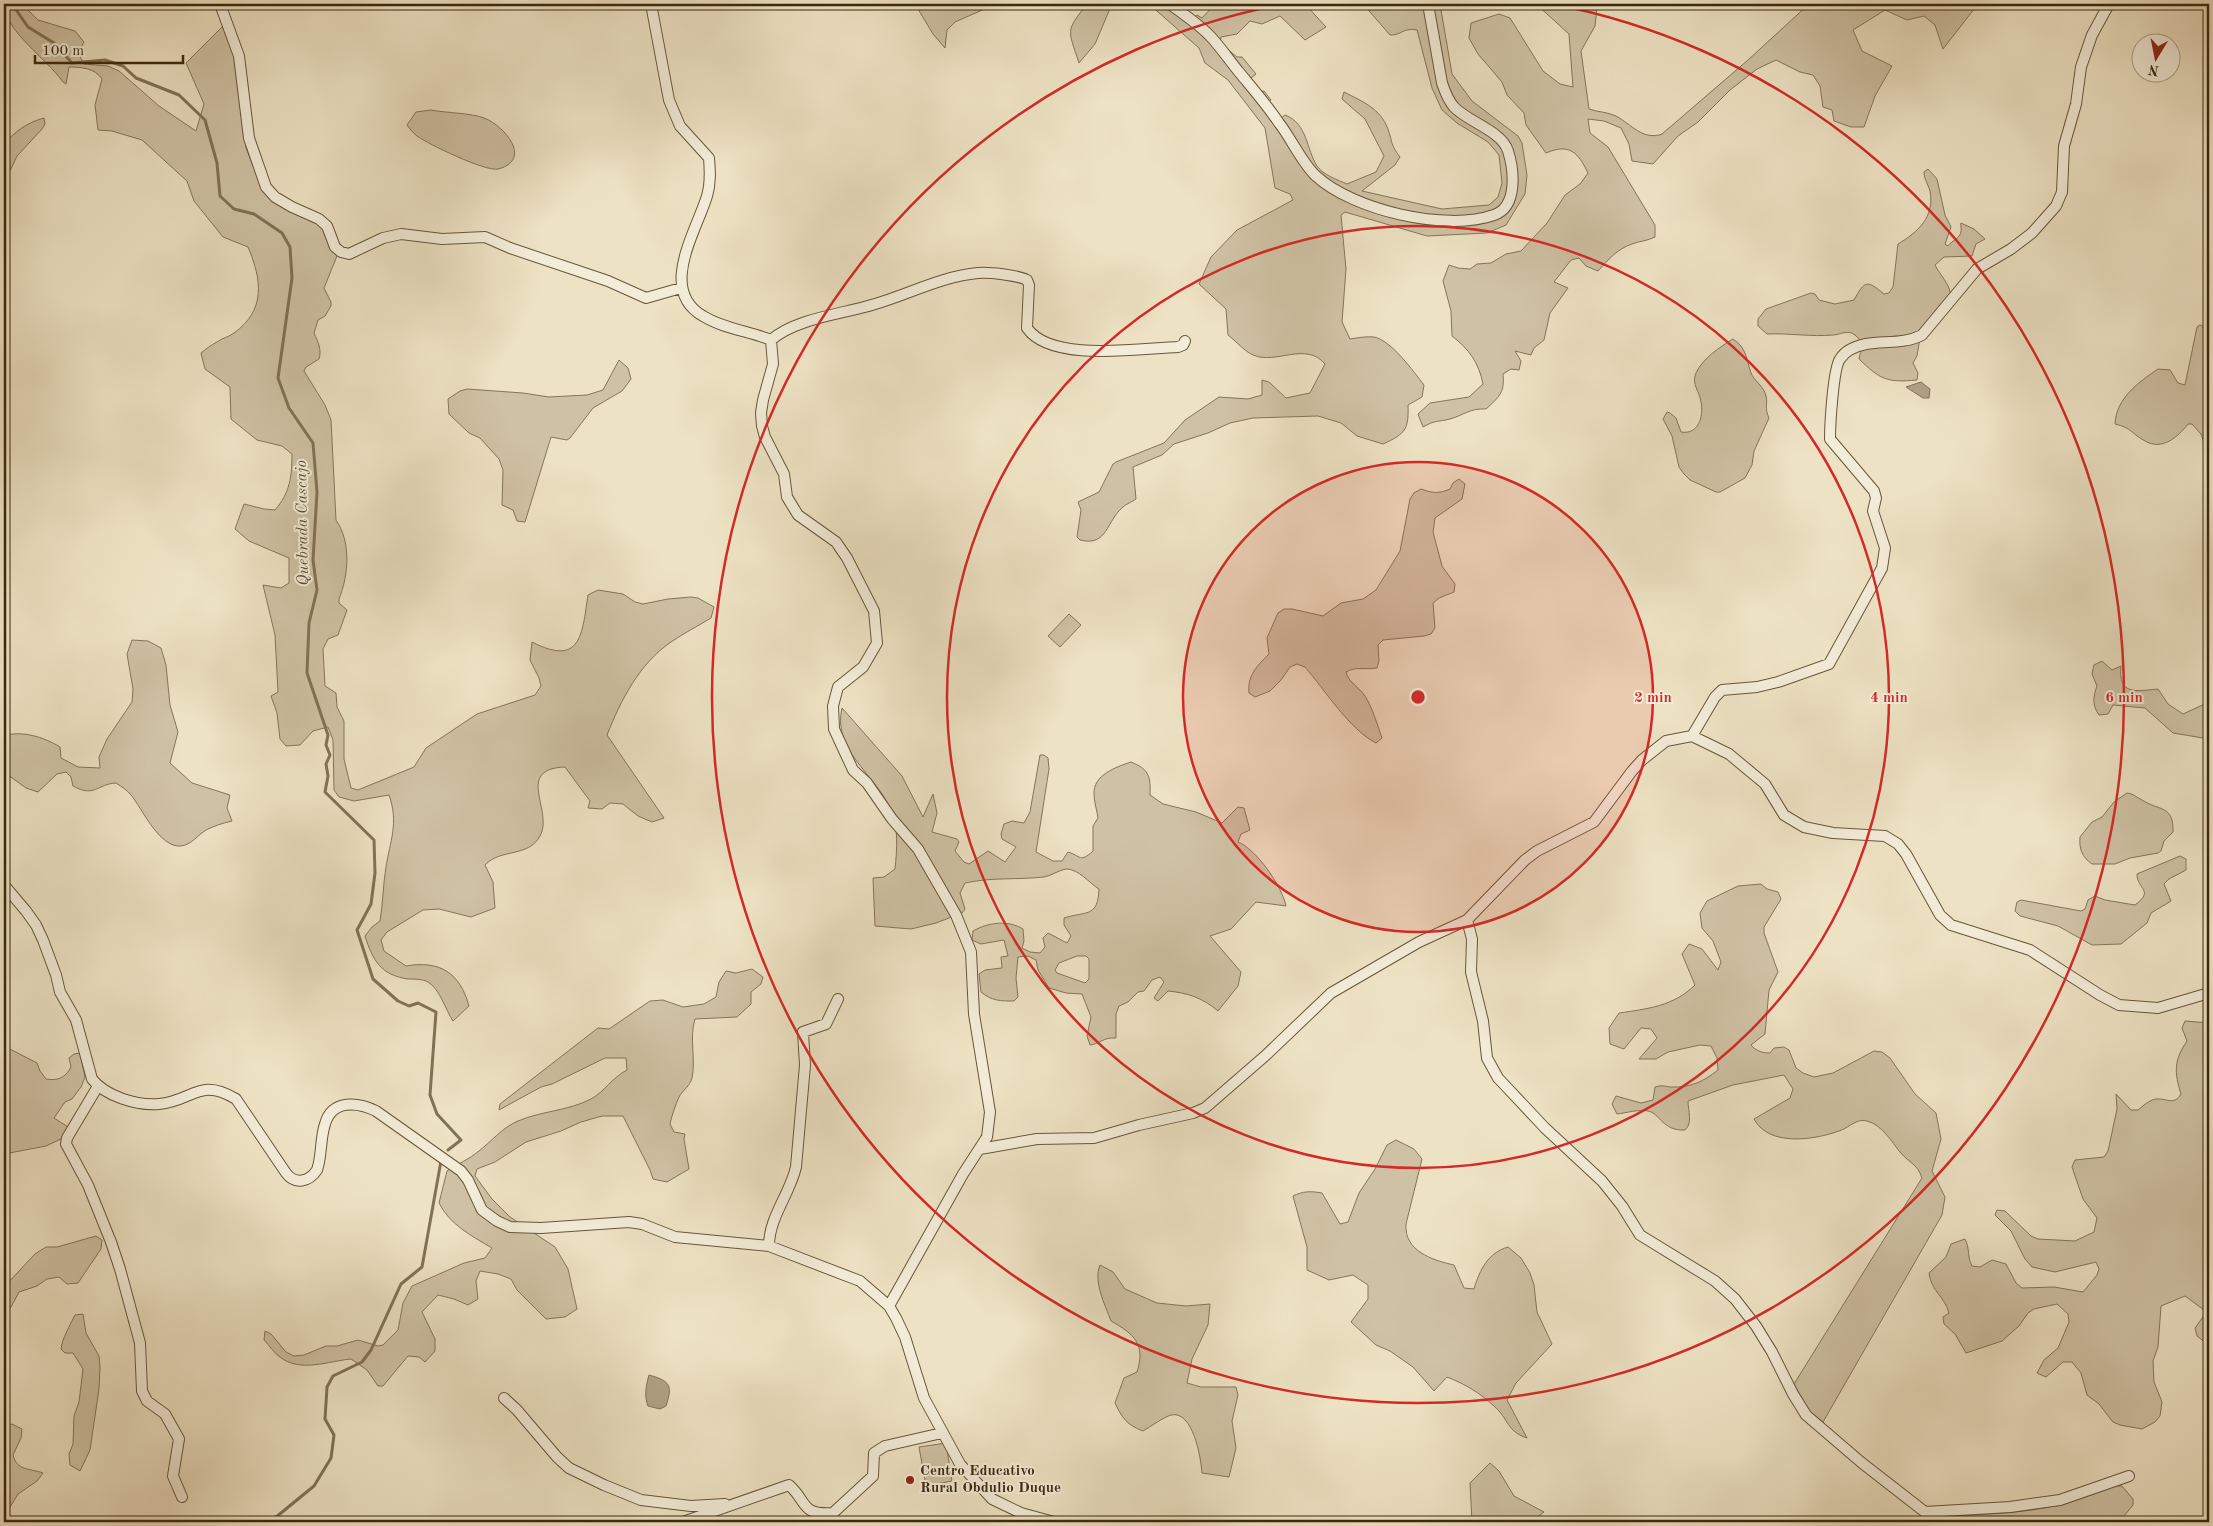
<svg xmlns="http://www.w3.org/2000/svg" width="2213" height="1526" viewBox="0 0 2213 1526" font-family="'Old Standard TT',serif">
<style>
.green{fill:#cfc2a4;stroke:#857558;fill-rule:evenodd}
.water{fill:#b0a385;stroke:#817255}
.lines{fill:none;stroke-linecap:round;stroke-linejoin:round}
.stream{stroke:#817255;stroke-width:3}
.minor-casing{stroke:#68563a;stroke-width:12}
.minor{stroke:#f3ecd8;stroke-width:10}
.ring{fill:none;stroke:#d62828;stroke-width:2.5}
.poi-dot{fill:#8f2418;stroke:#f3ecd8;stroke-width:2}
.labels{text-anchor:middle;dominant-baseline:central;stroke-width:4;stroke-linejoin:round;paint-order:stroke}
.poi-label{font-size:15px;font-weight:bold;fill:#3b280c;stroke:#f3ecd8;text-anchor:start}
.water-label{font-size:16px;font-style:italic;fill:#5e4d30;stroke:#f3ecd8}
.centre{fill:#d62828;stroke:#f3ecd8;stroke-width:2.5}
.ring-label{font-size:15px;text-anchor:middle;font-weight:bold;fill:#d62828;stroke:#f3ecd8;stroke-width:4;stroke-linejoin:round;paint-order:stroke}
</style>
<rect width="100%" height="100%" fill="#ede2c3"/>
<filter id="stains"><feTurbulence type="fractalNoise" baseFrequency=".004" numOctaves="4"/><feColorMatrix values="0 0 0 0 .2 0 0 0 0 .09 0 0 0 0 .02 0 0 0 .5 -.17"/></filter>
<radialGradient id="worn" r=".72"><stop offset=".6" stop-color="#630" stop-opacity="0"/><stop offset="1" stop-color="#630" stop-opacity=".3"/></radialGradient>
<path class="green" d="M4,4H22L38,20L75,31L84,42L78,53L84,64L108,66L119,71L159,106L196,131L204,104L186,63L222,27L227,33L233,48L246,148L263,191L284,208L308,217L324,229L337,256L324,288L331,302V306L325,316L318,320L314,333C318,342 322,350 319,359L306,367L304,371L325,405L331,420L336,520C351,542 349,574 339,599V603L347,610L338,635L328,639L323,649L325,686L336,693L337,707L344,721V759L351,788L358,790L414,767L426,748L477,714L535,695L541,686L539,678L530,660L532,642C581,667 582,635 588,595L598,590L623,594L635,602L643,604L668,599L691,597L698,598L714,607L711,618C698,626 684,633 671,642C639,664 621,700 607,735L664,818L652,822L638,816L623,804L610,803L602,809L588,808L590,801L565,767C514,769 554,811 540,836C528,858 501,848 485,865L493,882L495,908L471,917L439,909L423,910L387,932L381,940L384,951L406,966C440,960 460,973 469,1006L453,1021C445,1009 440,989 428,982C423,979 414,979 408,979C381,975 373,961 365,936L372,927L380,921C383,903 383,885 386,867C390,841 399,823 389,795L354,801L339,797L334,790L333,740L328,727L313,731L300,745L286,746L280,739L277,713L271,696L278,692L275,635L263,585L281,588L289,583V558L249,541L235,529L244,504L264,509L275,510C290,493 292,476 292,454L282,446L257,440L231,419L230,387L205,369L201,353C206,349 211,345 217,342C222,338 229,337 234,333C266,310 262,280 248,247L223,237L194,201L187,181L142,140L112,131L98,130L95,105L102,79C95,68 81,67 69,67L66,84L63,82C47,59 4,30 4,4Z
M915,4H996L955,22L947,30L945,48L933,34Z
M1087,4H1112L1095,44L1079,63C1068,29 1065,32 1087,4Z
M1149,4H1180L1195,17L1197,15L1202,18L1215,4H1307L1306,5L1326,27L1305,40L1280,16L1262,24L1250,21L1237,34L1221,37L1220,43L1237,57H1242L1256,74L1245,83L1258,92L1264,91L1271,100L1268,102L1281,118L1285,115C1308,124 1306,149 1317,166C1323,175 1338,180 1347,184L1376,172L1384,156L1365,119L1342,99L1344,92C1363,102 1380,108 1388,129C1393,143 1390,144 1400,157L1395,165L1362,191L1442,209L1489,205L1498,197L1502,183L1499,155L1488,142L1457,123L1442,110L1432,88L1417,30C1404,27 1400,36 1390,35L1363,4H1440L1452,74L1472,101L1518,136L1522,143L1527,175L1525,194L1506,225L1487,233L1427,236L1345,212L1341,215L1346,269L1342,322L1350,339C1357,338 1367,336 1374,337C1391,340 1414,372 1424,385L1422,397L1408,405C1409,430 1405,434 1383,444L1357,436L1341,423L1318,416L1253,418L1230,423L1208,433L1174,444L1162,455L1133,467L1136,499C1132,502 1126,504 1123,507C1106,521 1108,547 1080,540L1077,537L1081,510L1078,502L1099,492L1113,464L1116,462L1164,443L1185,420L1219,397L1248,399L1262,395V380L1269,382L1286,398L1310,393L1325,364C1306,341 1276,365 1253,355C1244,351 1236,341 1228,335L1226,309L1199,284L1211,257L1237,230L1293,200L1290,194L1275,188L1265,128L1228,80L1205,63L1199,48Z
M1536,4H1590L1597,8L1595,26L1581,51L1589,109C1597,112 1608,112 1616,116C1631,124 1643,141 1662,134L1748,60L1809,4H1978L1943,49L1935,25L1924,16L1907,20L1885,10L1853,30L1862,51L1892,66L1875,96L1864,127H1851L1834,121L1832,110L1823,107L1820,86L1813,75L1800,72L1776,60L1757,69L1730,90L1698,122L1678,136L1653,164L1632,161L1629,144L1621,128L1604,121L1588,119L1590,133L1608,147L1655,225V237C1647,241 1640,241 1632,244C1617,249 1608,260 1598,271L1586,266L1579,258L1571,260L1554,282L1568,288L1550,313L1544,340L1534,348L1531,355L1515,351L1521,361L1519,370L1511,369L1503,374C1505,393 1499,397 1486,409C1470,408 1464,415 1450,419C1438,422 1435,420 1423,427L1418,414L1430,403L1469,397L1483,384C1479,363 1469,349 1452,336L1451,311L1443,281L1449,265L1458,268L1470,269L1477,264L1491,263L1506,254L1521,251L1547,223L1565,195L1580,184L1588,173C1578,152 1569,143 1546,153L1526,125L1524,113L1507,95L1502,82L1478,54L1469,38L1471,23L1499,14L1510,18L1543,71L1560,84L1573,87L1569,34Z
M431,110C447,113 471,113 484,118C505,126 533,160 498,169C486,172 428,144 417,136C413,133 410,129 407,125L416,112Z
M44,118L45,124L42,129L17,156L9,173L4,178V144C16,131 26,123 44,118Z
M1928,169L1937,179L1945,215L1951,227L1945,244L1948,246C1951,241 1961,238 1961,231C1962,229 1960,226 1961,223L1974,229L1985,239L1976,244L1972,256L1944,257L1935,265C1941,277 1948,281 1951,295L1921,332L1917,356L1913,363L1918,373L1917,380C1886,383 1880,379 1859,359C1861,350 1864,342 1855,335C1848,329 1840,335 1833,335C1811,337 1789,333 1767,334L1758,326V319L1766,309L1811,293L1815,294L1819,300L1835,304L1854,300C1865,280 1867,280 1884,294L1889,293L1893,287L1898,244C1918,232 1935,217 1930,191C1928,184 1924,179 1924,172Z
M2200,325L2209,329V456L2201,434L2192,424H2188C2178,437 2162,451 2145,441C2132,434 2132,428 2115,424C2116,398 2139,382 2158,369L2170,370L2178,383L2185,385L2197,327Z
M1733,339C1747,348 1746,359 1751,373C1754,381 1764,386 1766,396C1768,405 1764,407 1769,418L1754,451L1752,465L1745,478L1720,492H1716L1690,480L1684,474L1679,467L1672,436L1663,419L1667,412L1670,413L1676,418L1681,432C1698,435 1704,417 1701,402C1700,392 1691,384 1696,373C1703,358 1720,347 1733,339Z
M619,360L628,368L631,379L622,391L593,408L570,438L567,440L551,437L525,522L517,521L513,510L502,505L503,470L499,459L480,438L469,433L449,414L448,399L460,391L467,389L523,393L549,397L587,395L603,390Z
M1459,479L1465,484L1462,499L1435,518L1433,532L1442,566L1455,584L1454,592L1439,598L1433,603L1435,628L1431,634L1424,636L1383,640L1378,645L1379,661L1377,668C1366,670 1356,666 1346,672C1349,683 1359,687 1365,696C1373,709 1377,724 1382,738L1376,743C1349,729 1325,690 1305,667L1297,664L1290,667L1281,680L1270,691L1255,697L1249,693C1247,675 1258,665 1269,654L1267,638L1278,613L1284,609H1292L1323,616L1341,603L1363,599L1376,590L1400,551L1410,499L1414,493L1421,489C1432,493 1439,494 1450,489L1453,483Z
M1069,614L1081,625L1060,647L1048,636Z
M132,640L148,641L161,648L166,665L170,705L178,732L170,763L192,783L230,795L227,808L232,821C223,823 214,826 206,830C198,835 191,845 181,846C159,848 142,808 131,795C127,790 122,787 116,783C97,784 95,798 73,786L71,777L66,772L57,774L38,792L26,788L4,772V736C21,730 44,737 60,747L61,758L78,767L100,768L99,757L107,739L132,702L133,689L127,654Z
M2102,661L2112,670L2121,666C2118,696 2136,691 2158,689L2168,704L2183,714L2209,702V739L2173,733L2145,708L2113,705L2108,714L2099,715C2092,705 2093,697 2097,686L2092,674L2094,665Z
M842,708L902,776L923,817L933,794L937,813L932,832L957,839L959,842L955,851L964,862L969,864L988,851L1005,862L1016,847L1002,839L1001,834L1004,824L1012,821L1024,823L1030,812L1040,755H1044L1048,758L1049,769L1036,852L1053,861H1062L1068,852C1081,856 1080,863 1093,851V826L1098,818C1097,810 1094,802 1094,794C1093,775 1116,767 1131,762C1148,769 1151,775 1150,795L1163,804L1196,812L1222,823L1238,807L1244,808L1250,830L1241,834L1238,842C1256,849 1282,886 1286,906L1256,902L1231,929L1210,936L1241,972L1238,986L1218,1011C1203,998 1188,993 1168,991L1158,1001L1154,998L1164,982L1160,977L1152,980L1144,991L1138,992L1128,1002L1119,1006L1116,1014V1038C1103,1037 1100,1044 1090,1045L1087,1036L1091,1017L1082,994L1066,993L1049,988L1038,970L1036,960L1028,956L1018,957L1016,978L1018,997L1014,1001C1000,1001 992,1001 981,992L979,974L985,970L1002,968L1001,957L1008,956L1004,940L981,944L972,940L973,931C989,922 1008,920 1023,929L1024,941L1022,948L1030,952L1040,953L1045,947L1043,938L1048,933L1067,943L1071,936L1064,925V918C1086,911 1098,918 1099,889C1089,883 1079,869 1066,869C1059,870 1051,876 1044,877C1017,880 992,877 965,883L960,893L965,909L962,913L936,923L911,929L875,926L873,878L884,877L895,869C897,849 899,827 890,808C875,774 832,750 842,708ZM1077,956H1086L1089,959V979L1085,983L1057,973L1055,970L1059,963Z
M2127,793C2134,794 2136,797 2142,800C2159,811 2174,805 2173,832L2164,841L2161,851L2158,853L2130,858L2115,864H2092C2082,857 2079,849 2080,837L2092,822L2102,817L2114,802Z
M2180,856L2186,859V870L2169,879L2164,884L2171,901L2151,913L2147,923L2121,944L2092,945L2058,926L2020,916L2015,911L2017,902L2021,900L2081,911L2085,909L2088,900L2095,896L2105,900L2135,905C2155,890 2137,890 2137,874Z
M1761,884L1767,889L1778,892L1781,899L1764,927V933L1778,972L1769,990L1765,1034L1751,1045C1756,1051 1762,1053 1770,1053L1774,1048L1784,1047L1789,1050L1796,1068L1803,1073L1814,1077L1833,1073L1874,1051L1882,1052L1890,1058L1915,1094L1936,1113L1941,1139L1932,1171L1945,1197L1942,1215L1823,1422L1809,1411L1794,1384L1922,1178C1917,1163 1910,1164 1900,1152C1892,1142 1881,1124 1867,1121C1856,1118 1849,1128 1839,1131C1814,1140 1769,1147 1754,1119L1790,1098L1793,1089L1784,1075L1733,1085L1688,1101C1688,1111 1693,1123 1685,1130C1662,1131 1660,1113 1648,1111C1639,1109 1626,1113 1617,1114L1612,1104L1616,1096L1641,1103L1653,1100L1655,1087C1661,1085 1664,1086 1670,1087C1690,1088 1703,1082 1718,1070L1717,1058L1711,1046L1700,1045L1668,1052L1656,1059H1639L1657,1038L1651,1029L1641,1028L1624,1049L1610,1044L1609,1028L1619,1013C1647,1009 1674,1006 1695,985L1682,954L1689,944L1702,949L1718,970L1721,962L1713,941L1702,928L1700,913L1707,901L1738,886Z
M752,969L763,977L761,984L751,992V1004L737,1017L695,1019C689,1038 696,1058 692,1078C690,1086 683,1090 679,1097C675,1106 672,1115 670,1124L674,1132L685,1134L684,1139L689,1169L667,1182L653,1179L650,1170L623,1116H602L581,1122L561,1131L526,1142L495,1162L477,1169L475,1176L492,1199L510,1217L555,1247L568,1269L577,1309L565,1317L546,1319L517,1290L511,1279L498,1274L480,1271L476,1281L478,1299L468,1305L454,1299L438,1295L422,1312L435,1339V1351L425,1362L419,1357L408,1356L383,1386H378L367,1370L351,1359C329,1361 300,1373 280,1357C274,1353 269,1345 264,1340L265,1331L271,1334L286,1352L294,1356L304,1355L326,1346H337L358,1340L378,1346L383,1345L398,1330L403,1303L412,1286L464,1263L485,1258L492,1248C472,1236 450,1225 439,1203L447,1171C457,1164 470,1159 479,1151C493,1140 502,1128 518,1121C541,1111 568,1111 591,1099C604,1092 613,1077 627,1070L626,1058H605L552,1084L541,1087L499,1110L500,1104L598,1028L609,1029L650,1001L663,1000L683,1007L704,1004L716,997L719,982L726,971L736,973Z
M2185,1021L2209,1023V1341L2206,1343L2197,1336L2195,1328L2205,1314L2204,1310L2185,1296L2161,1306L2158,1347L2153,1361L2154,1382L2162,1402L2160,1416L2155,1422L2142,1429L2120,1425L2113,1422L2099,1404L2087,1395L2081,1373L2072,1362H2063L2046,1377L2037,1373L2044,1360L2058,1348L2069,1322L2068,1314L2057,1304L2034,1309L2028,1313L2019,1326L2002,1341L1966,1353L1955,1334L1944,1324L1943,1317L1949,1313C1945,1297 1931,1291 1929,1273L1946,1257L1951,1244L1965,1239C1970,1248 1967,1257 1972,1266L1980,1267L1992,1260L2006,1264L2016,1283L2022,1288L2054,1287L2083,1292L2097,1275L2099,1269L2096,1262L2055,1272L2032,1267L2025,1259L2011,1231L1995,1215L1997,1210L2005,1211L2031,1236L2038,1239L2075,1241L2094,1232L2097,1218L2083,1199L2072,1167L2075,1160L2104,1157L2108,1151L2117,1109L2116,1094L2131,1110H2138C2143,1106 2149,1100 2156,1099C2167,1098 2174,1106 2181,1094C2174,1072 2174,1060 2187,1041L2182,1028Z
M4,1046L37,1063L40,1071L46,1079C58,1081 65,1078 71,1067L69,1058L74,1054L80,1053L85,1077L81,1087L72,1099L65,1102L54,1118L68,1127L63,1138L46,1146L4,1154Z
M1396,1140L1414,1149L1422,1159L1406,1224C1404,1251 1432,1260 1454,1265L1464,1288L1474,1289C1480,1269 1488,1253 1508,1247L1521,1258L1530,1273L1534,1285L1537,1312L1552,1344L1516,1383L1507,1400L1527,1438C1506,1431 1509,1419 1494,1406C1480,1393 1465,1384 1447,1377L1434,1391L1413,1367L1390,1351L1376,1345L1351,1322L1368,1299V1285L1353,1275L1329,1280L1307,1270V1247L1293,1196C1303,1191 1311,1191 1322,1193L1340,1224L1348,1222L1359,1193L1375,1169L1387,1145Z
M96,1236L102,1240L101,1249L78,1283L67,1284L59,1277L47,1279L37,1286L19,1292L11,1307L4,1311V1287L35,1254L46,1247H57Z
M1100,1265L1113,1272L1125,1289L1157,1303L1186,1306L1210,1304L1208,1325L1192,1359L1187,1383L1201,1387H1236L1238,1395L1232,1421L1236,1448L1229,1477L1202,1473C1201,1458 1193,1410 1171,1415C1164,1417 1150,1427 1143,1431C1127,1425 1122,1418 1115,1403L1124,1378L1137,1372C1146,1344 1134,1334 1111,1321C1105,1305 1093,1281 1100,1265Z
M83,1314L86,1333L99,1356L100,1367L99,1389L90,1450L80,1471L70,1465L69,1454L73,1444L74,1416L79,1402L83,1369L73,1353H65L61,1349C62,1339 70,1325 75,1315Z
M12,1424L22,1429L21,1438L13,1455C17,1471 29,1468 43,1473L37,1481L18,1494L4,1517V1427Z
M946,1443L952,1481L926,1486L919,1447Z
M1490,1463L1499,1471L1514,1496L1544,1512L1530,1522H1472L1470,1483Z
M2107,1486H2122L2133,1499V1505L2119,1522H1942L1932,1516C1987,1514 2060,1515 2107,1486Z"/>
<path class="water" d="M1921,382L1930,389L1929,398H1923L1906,387Z
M649,1375C670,1381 673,1385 666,1406L660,1409L648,1406C644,1396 646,1385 649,1375Z"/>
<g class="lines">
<path class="stream" d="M12,4L28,27L54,43L72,63L105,60L123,66L136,78L179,95L205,120L217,163L220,196L234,209L254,214L282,233L290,247L292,278L278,378L289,408L313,443L317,492L313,560L317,590L309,623L307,673L328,735L326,745L330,755L326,764L328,776L325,792L374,840L375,873L371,904L357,930L373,979L398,1001L409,1006L418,1003L436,1012L430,1095L437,1114L461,1140L448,1150
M270,1522L314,1486L331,1458L334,1435L325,1419L327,1387L333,1376L362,1362L371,1350L401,1284L422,1267L441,1161"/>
<g class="minor-casing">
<path id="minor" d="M220,4L239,56L249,138L266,187L275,197L292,207L319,219L327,226L335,247L341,252L349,254L383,238L401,234L442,239L485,237L510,248L608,281L646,298L681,288
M651,4L669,100L680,126L709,158C710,170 711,183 707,196C696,232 658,290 703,316C724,329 749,331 771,340L773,364L763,400L761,413L762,426L765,437L784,474L787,497L798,515L836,542L847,558L874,611L877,643L863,667L838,687L833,706L834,729L853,770L867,783L892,819L918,849L956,915L971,952L974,1014L990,1112L987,1137L963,1174L889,1306
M1170,4C1183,14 1199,24 1211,37C1221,48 1230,61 1239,72C1253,89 1267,105 1279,123C1291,138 1302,163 1316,176C1353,210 1446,232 1494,215C1518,207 1514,170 1508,151C1502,131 1468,122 1454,107C1448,100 1445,92 1442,83L1428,4
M771,340C796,318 844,314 875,304C909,294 943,276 978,273C988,272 1017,275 1027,280L1029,285L1027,328C1051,363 1141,348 1178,347L1183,345L1185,341
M1692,736L1715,697L1722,690L1757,687L1778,682L1829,664L1882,568L1885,548L1873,511L1876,498L1874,491L1830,439C1830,426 1833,369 1840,359C1845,351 1856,346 1866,344C1885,341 1905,344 1922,335L1977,269L2011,249L2032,233L2056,206L2062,192L2064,146L2076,104L2081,67L2092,35L2109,4
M4,885L26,911L36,925L43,940L56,975L60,992L76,1020L92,1079C105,1096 137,1106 159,1104C193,1101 199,1077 236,1099L286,1173C295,1185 309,1182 317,1170C322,1156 320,1139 325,1124C332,1099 358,1102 376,1111L461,1171L468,1180L482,1210L497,1221L510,1227L541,1228L629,1222L642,1224L675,1237L769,1246L860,1281L889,1306L896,1318L905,1337L924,1398L960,1464L992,1499L1021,1513L1054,1522
M1467,920L1472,939L1471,972L1483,1021L1487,1058L1498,1078L1545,1128L1602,1181L1622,1206L1640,1235L1715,1281L1735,1299L1756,1326L1772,1352L1793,1394L1806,1415L1862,1463L1925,1512L2010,1507L2060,1500L2129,1476
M98,1086L67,1138L66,1144L88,1185L111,1242L120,1269L140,1343L142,1391L147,1401L165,1414L179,1439L173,1476L182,1497
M980,1149L1037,1139L1094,1138L1139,1125L1193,1113L1205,1108L1265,1056L1331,993L1419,942L1467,920L1525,860L1537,851L1594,822L1632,771L1642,760L1666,741L1692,736L1729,754L1765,784L1784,815L1804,827L1833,833L1885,836L1898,844L1906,854L1940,915L1951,925L2030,950L2100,995L2119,1005L2158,1008L2209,993
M769,1246C769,1217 790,1194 796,1167L805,1065L803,1032L826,1024L838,999
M504,1398L517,1410L557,1457L569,1468L604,1485L641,1500L691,1506L725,1504
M683,1522L789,1485C808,1502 800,1515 833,1513L873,1476L874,1453L885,1446L942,1433"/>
</g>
<use href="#minor" class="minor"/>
</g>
<circle cx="1418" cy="697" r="235" fill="#d62828" fill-opacity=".12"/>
<g class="ring">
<circle cx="1418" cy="697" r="235"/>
<circle cx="1418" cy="697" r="471"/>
<path d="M1553 4A706 706 0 1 1 1283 4"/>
</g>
<circle class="poi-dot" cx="910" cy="1480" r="5"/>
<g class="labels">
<g class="poi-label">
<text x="920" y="1471">Centro Educativo<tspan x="920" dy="17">Rural Obdulio Duque</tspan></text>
</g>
<g class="water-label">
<text transform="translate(303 523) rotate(-91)">Quebrada Cascajo</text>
</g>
</g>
<circle cx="1418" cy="697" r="8" class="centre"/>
<g class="ring-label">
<text x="1653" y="702">2 min</text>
<text x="1889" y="702">4 min</text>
<text x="2124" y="702">6 min</text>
</g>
<rect width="2213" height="1526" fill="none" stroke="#ede2c3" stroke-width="20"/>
<rect x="5" y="5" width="2203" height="1516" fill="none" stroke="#3b280c" stroke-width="2.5"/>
<rect x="10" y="10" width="2193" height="1506" fill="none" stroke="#3b280c"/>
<g transform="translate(2156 58) rotate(190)"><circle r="24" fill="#f3ecd8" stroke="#a99e86"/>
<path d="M0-4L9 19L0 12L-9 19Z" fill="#8f2418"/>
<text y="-8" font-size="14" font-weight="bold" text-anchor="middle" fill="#3b280c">N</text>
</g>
<path d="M35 55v8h148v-8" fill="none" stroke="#3b280c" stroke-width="2.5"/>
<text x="42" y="55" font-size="15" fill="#3b280c" stroke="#f3ecd8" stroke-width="4" paint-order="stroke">100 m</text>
<rect width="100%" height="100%" filter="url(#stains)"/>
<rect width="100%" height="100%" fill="url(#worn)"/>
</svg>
